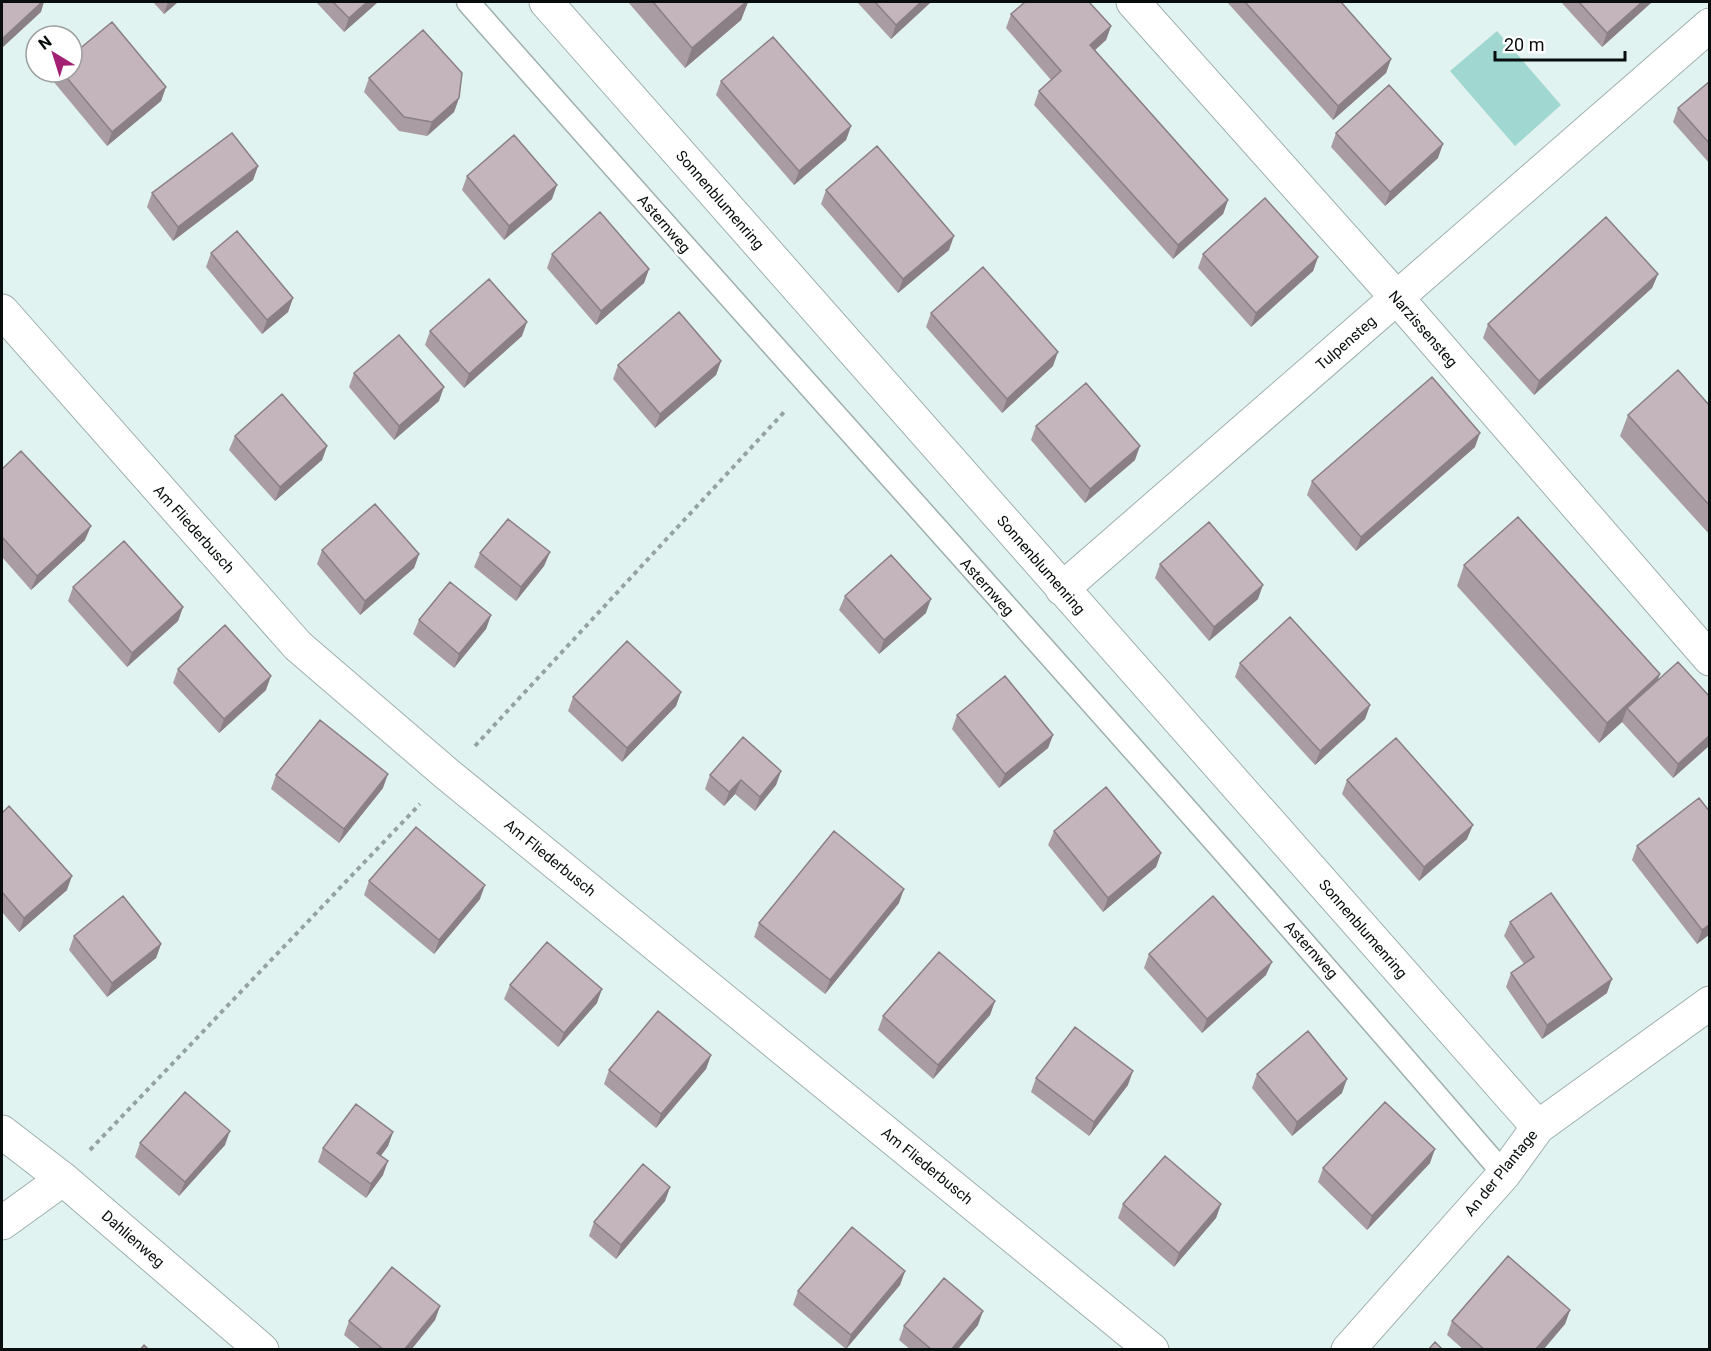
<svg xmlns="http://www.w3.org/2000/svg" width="1711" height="1351" viewBox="0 0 1711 1351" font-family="Roboto,sans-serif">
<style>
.green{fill:#a0d7d0}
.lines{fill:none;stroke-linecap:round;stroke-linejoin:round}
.service-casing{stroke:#9eafad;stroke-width:25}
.minor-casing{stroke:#9eafad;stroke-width:35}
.path{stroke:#95a3a0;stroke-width:4;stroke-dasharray:4.5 4.5;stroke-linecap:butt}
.service{stroke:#fff;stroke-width:22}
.minor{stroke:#fff;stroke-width:33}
.wall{fill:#a99ca2}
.shaded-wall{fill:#897f84}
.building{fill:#c4b5bc;stroke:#897f84;stroke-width:1.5}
.labels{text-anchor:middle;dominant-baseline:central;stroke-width:6;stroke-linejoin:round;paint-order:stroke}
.street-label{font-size:15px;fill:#080e0d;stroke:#fff}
</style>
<rect width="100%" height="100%" fill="#e1f3f0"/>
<path class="green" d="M1497,31L1561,105L1515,146L1450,71Z"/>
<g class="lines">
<g class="service-casing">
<path id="service" d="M468,2C813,393 1165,778 1504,1174"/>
</g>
<g class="minor-casing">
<path id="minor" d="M546,2L1538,1127
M1133,2L1397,298L1710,659
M2,311L298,646L447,774L1152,1350
M1062,589L1710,25
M2,1132L63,1179L262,1350
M2,1223L63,1179
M1348,1350L1504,1174L1538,1127L1710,1003"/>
</g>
<path class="path" d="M475,746L786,410
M90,1150L420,804"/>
<use href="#service" class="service"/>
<use href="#minor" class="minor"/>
</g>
<path class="wall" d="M153,2H178L164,14Z
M316,2H378L344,32Z
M628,2H748L741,20L685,68Z
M857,2H931L891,39Z
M1227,2H1341L1391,59L1386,73L1333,120Z
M1561,2H1652L1602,47Z
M1011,14L1111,26L1106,40L1095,50L1228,200L1223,214L1173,259L1034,105L1039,91L1051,80L1006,28Z
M56,72H72L166,87L161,101L107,146L53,81Z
M369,78L459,98L454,112L427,136L399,131L364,92Z
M721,81L851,126L846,140L794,185L716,95Z
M1710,81V164L1673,122L1678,108Z
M1336,133L1438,158L1385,206L1331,147Z
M258,166L253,180L173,241L147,207L152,193Z
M467,176L552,199L504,240L462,190Z
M826,190L949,250L898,293L821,204Z
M211,253L293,298L288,312L262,334L206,267Z
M552,254L649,269L644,283L596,325L547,268Z
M1203,254L1318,257L1313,271L1251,327L1198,268Z
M1658,274L1652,288L1534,395L1483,338L1488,324Z
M931,313L1053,366L1002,413L926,327Z
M430,331L522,336L464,388L425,345Z
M721,361L716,375L655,428L613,379L618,365Z
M354,373L439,401L394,440L349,387Z
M1710,406V535L1620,436L1628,415Z
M1036,426L1135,460L1085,503L1031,440Z
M235,436L327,446L322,460L275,501L229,450Z
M1475,447L1356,551L1307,495L1312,481Z
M2,469L85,540L31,590L2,557Z
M322,550L419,554L414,568L360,615L317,564Z
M550,552L544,566L516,601L474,567L480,553Z
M1160,564L1258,599L1209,641L1155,578Z
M1464,565L1658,681L1710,697V745L1673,778L1622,722L1599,743L1457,586Z
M73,587L183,607L178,621L127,667L68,601Z
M845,596L926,613L879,654L839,610Z
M491,615L486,629L454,668L413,634L419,620Z
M1240,663L1370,705L1365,719L1315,765L1235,677Z
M178,669L266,690L219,733L173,683Z
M681,692L676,706L622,762L568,711L573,697Z
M957,715L1053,735L1048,748L999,788L952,729Z
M781,771L776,785L755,811L735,794L724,806L705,789L710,775Z
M276,775L383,788L339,843L271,789Z
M1347,780L1467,839L1419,881L1342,794Z
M1710,812V934L1697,944L1632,860L1637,846Z
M2,813L67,890L19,932L2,912Z
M1054,831L1161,853L1156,867L1103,912L1048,845Z
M369,881L480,899L434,954L364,895Z
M899,903L825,994L754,937L759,923Z
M1510,922L1607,993L1542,1039L1506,987L1511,973L1524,964L1504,936Z
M74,936L161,944L156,958L107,997L69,950Z
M1149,954L1266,975L1202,1033L1144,968Z
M510,985L597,1003L558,1047L504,999Z
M995,1001L990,1015L933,1079L878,1030L883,1016Z
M711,1055L706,1069L656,1128L604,1084L609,1070Z
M1257,1074L1342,1093L1292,1136L1252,1088Z
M1036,1078L1128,1085L1089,1136L1031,1092Z
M393,1132L388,1146L381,1156L383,1175L366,1198L318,1162L323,1148Z
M140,1143L225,1145L179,1196L135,1157Z
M1430,1163L1367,1230L1318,1182L1323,1168Z
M670,1187L665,1201L616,1259L589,1236L594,1222Z
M1123,1204H1221L1216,1218L1174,1267L1118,1218Z
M905,1271L900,1285L846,1349L793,1305L798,1291Z
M440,1306L435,1320L411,1350H362L344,1335L349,1321Z
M1570,1310L1565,1324L1543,1350H1464L1447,1335L1452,1321Z
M978,1325L957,1350H911L899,1340L904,1326Z"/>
<path class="shaded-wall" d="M42,2H44L41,12L2,48V39Z
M168,2H178L164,14Z
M367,2H378L344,32L349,18Z
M746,2H748L741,20L685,68L692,48Z
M921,2H931L891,39L896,25Z
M1642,2H1652L1602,47L1607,33Z
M1111,26L1106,40L1085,59L1090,45Z
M1391,59L1386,73L1333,120L1338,106Z
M166,87L161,101L107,146L112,132Z
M459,98L454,112L427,136L432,122Z
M851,126L846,140L794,185L799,171Z
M1443,144L1438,158L1385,206L1390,192Z
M258,166L253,180L173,241L178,227Z
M557,185L552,199L504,240L509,226Z
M1228,200L1223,214L1173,259L1178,245Z
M954,236L949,250L898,293L903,279Z
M1318,257L1313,271L1251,327L1256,313Z
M649,269L644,283L596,325L601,311Z
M1658,274L1652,288L1534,395L1539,381Z
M293,298L288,312L262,334L267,320Z
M527,322L522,336L464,388L469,374Z
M1058,352L1053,366L1002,413L1007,399Z
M721,361L716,375L655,428L660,414Z
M444,387L439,401L394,440L399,426Z
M1480,433L1475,447L1356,551L1361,537Z
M327,446L322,460L275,501L280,487Z
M1140,446L1135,460L1085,503L1090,489Z
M91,526L85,540L31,590L37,576Z
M550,552L544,566L516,601L521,587Z
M419,554L414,568L360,615L365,601Z
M1263,585L1258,599L1209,641L1214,627Z
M931,599L926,613L879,654L884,640Z
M183,607L178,621L127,667L132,653Z
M491,615L486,629L454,668L459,654Z
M1660,674L1653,694L1627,708L1622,722L1599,743L1607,723Z
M271,676L266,690L219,733L224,719Z
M681,692L676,706L622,762L627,748Z
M1370,705L1365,719L1315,765L1320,751Z
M1053,735L1048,748L999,788L1005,774Z
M1710,735V745L1673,778L1678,764Z
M781,771L776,785L755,811L760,797Z
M388,774L383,788L339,843L344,829Z
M741,780L735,794L724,806L729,792Z
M1473,825L1467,839L1419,881L1424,867Z
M1161,853L1156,867L1103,912L1108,898Z
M72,876L67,890L19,932L24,918Z
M485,885L480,899L434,954L439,940Z
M904,889L899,903L825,994L830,980Z
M1710,924V934L1697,944L1702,930Z
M161,944L156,958L107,997L112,983Z
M1272,962L1266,975L1202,1033L1207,1019Z
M1612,979L1607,993L1542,1039L1547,1025Z
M602,989L597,1003L558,1047L564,1033Z
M995,1001L990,1015L933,1079L938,1065Z
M711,1055L706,1069L656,1128L661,1114Z
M1133,1071L1128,1085L1089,1136L1094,1122Z
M1347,1079L1342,1093L1292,1136L1297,1122Z
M230,1131L225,1145L179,1196L185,1182Z
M393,1132L388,1146L372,1167L377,1153Z
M1435,1149L1430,1163L1367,1230L1372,1216Z
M388,1161L383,1175L366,1198L371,1184Z
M670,1187L665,1201L616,1259L621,1245Z
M1221,1204L1216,1218L1174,1267L1179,1253Z
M905,1271L900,1285L846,1349L851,1335Z
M440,1306L435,1320L411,1350H404Z
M1570,1310L1565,1324L1543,1350H1535Z
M983,1311L978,1325L957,1350H951Z"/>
<path class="building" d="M2,2H42L2,39Z
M333,2H367L349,18Z
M653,2H746L692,48Z
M875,2H921L896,25Z
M1025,2H1089L1111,26L1090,45L1228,200L1178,245L1039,91L1061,71L1011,14Z
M1245,2H1341L1391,59L1338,106Z
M1579,2H1642L1607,33Z
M112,22L166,87L112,132L62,72H72V55Z
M423,30L462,73L459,98L432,122L404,117L369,78Z
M773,37L851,126L799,171L721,81Z
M1710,81V144L1678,108Z
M1389,85L1443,144L1390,192L1336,133Z
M232,133L258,166L178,227L152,193Z
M514,135L557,185L509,226L467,176Z
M877,146L954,236L903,279L826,190Z
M1265,198L1318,257L1256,313L1203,254Z
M600,212L649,269L601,311L552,254Z
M1606,217L1658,274L1539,381L1488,324Z
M237,231L293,298L267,320L211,253Z
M983,267L1058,352L1007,399L931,313Z
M489,279L527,322L469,374L430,331Z
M679,312L721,361L660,414L618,365Z
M399,335L444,387L399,426L354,373Z
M1678,370L1710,406V506L1628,415Z
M1432,377L1480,433L1361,537L1312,481Z
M1086,383L1140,446L1090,489L1036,426Z
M282,394L327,446L280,487L235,436Z
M21,451L91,526L37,576L2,537V469Z
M375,504L419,554L365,601L322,550Z
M1518,517L1660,674L1607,723L1464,565Z
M508,519L550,552L521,587L480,553Z
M1209,522L1263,585L1214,627L1160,564Z
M124,541L183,607L132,653L73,587Z
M891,555L931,599L884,640L845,596Z
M450,582L491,615L459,654L419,620Z
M1290,617L1370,705L1320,751L1240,663Z
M225,625L271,676L224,719L178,669Z
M627,641L681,692L627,748L573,697Z
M1678,662L1710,697V735L1678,764L1627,708Z
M1005,676L1053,735L1005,774L957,715Z
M320,720L388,774L344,829L276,775Z
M743,737L781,771L760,797L741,780L729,792L710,775Z
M1396,738L1473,825L1424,867L1347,780Z
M1106,787L1161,853L1108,898L1054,831Z
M1699,798L1710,812V924L1702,930L1637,846Z
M9,806L72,876L24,918L2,892V813Z
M416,827L485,885L439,940L369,881Z
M834,831L904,889L830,980L759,923Z
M1551,893L1612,979L1547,1025L1511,973L1534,957L1510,922Z
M123,896L161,944L112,983L74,936Z
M1213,896L1272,962L1207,1019L1149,954Z
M547,942L602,989L564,1033L510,985Z
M939,952L995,1001L938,1065L883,1016Z
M658,1011L711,1055L661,1114L609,1070Z
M1075,1027L1133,1071L1094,1122L1036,1078Z
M1308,1031L1347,1079L1297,1122L1257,1074Z
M185,1092L230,1131L185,1182L140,1143Z
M1385,1102L1435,1149L1372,1216L1323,1168Z
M356,1104L393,1132L377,1153L388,1161L371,1184L323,1148Z
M1165,1156L1221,1204L1179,1253L1123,1204Z
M643,1164L670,1187L621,1245L594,1222Z
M852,1227L905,1271L851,1335L798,1291Z
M1508,1256L1570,1310L1535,1350H1485L1452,1321Z
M392,1267L440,1306L404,1350H384L349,1321Z
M944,1278L983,1311L951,1350H932L904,1326Z
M1435,1342L1443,1350H1428Z
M144,1345L149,1350H140Z"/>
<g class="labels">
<g class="street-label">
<text transform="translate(720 200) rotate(49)">Sonnenblumenring</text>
<text transform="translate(664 224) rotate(49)">Asternweg</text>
<text transform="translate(1423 329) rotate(49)">Narzissensteg</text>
<text transform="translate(1346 343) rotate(-41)">Tulpensteg</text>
<text transform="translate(194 529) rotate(48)">Am Fliederbusch</text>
<text transform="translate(1041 565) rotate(49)">Sonnenblumenring</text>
<text transform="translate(987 587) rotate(48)">Asternweg</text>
<text transform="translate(550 858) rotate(39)">Am Fliederbusch</text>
<text transform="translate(1363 929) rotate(49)">Sonnenblumenring</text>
<text transform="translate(1311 950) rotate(48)">Asternweg</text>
<text transform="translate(927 1166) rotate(39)">Am Fliederbusch</text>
<text transform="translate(1501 1173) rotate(-51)">An der Plantage</text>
<text transform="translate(133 1239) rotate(41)">Dahlienweg</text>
</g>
</g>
<rect width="1711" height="1351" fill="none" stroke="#080e0d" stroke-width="6"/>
<g transform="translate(54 54) rotate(322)"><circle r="28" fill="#ffffff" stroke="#9c9f9e" stroke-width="1.5"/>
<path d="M0-4.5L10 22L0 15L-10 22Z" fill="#a22172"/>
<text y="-9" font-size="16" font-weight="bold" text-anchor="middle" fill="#080e0d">N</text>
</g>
<path d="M1495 51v9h130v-9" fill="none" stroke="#080e0d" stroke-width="3"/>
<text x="1504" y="51" font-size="18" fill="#080e0d" stroke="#ffffff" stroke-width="4.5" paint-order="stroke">20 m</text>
</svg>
